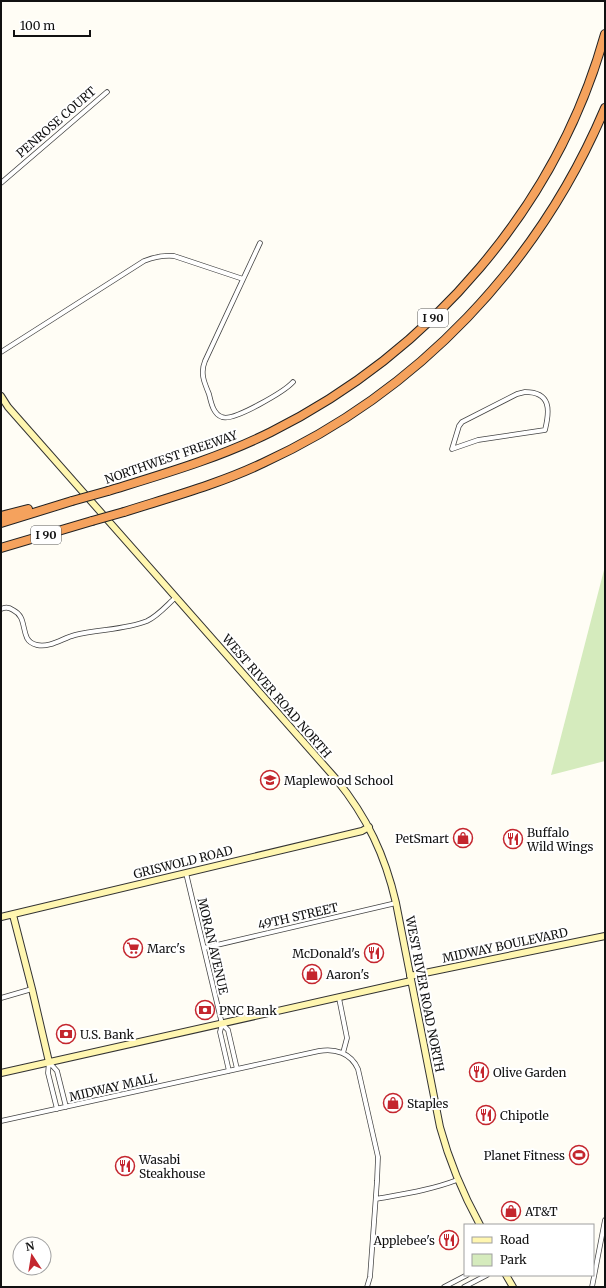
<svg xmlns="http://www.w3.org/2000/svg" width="606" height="1288" viewBox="0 0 606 1288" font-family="Merriweather,serif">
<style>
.green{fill:#d5ebbd}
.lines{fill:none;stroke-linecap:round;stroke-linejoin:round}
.street-casing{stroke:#444;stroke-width:5.5}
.secondary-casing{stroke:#333;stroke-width:8}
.highway-casing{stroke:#222;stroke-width:10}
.street{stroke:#fff;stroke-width:4}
.secondary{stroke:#fff6b0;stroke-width:6}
.highway{stroke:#f5a25d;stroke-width:8}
.highway-bridge-casing{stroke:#222;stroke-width:10;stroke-linecap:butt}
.highway-bridge{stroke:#f5a25d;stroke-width:8}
.labels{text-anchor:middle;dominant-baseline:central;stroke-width:4;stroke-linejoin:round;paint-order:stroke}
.shield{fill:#fff;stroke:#585858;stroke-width:1}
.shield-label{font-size:11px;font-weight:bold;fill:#111}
.street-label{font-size:12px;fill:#111;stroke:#fff}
.poi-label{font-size:12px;fill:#111;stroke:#fff;text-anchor:start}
</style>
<rect width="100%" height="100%" fill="#fffdf5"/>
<path class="green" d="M605,562V761L551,775L604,570Z"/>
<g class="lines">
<g class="street-casing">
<path id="street" d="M1,183L107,92
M260,243L205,361C200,373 204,382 209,394C211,402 213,414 222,417C233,422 285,391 293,382
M1,352L144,261C154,257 163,255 174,256L243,279
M525,392C551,392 550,410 545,430L478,440L452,449L459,426L462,422L517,394Z
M1,609C5,607 9,607 13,610C25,616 22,627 27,638C29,642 33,644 37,645C50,648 63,638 75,635C98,629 125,630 147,621C158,616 167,605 176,597
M186,873L222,1024L220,1032L229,1071
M204,948L396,903
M1,998L32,989
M339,998L347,1038L343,1053
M222,1024L228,1030L237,1069
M49,1062L57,1071L66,1107
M49,1062L48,1073L57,1109
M1,1121L319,1051C335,1048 351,1053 358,1069L378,1157L377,1181L370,1277L367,1287
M376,1199C403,1194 431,1190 457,1180
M444,1287L467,1275
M464,1287L487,1275
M592,1287L605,1220"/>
</g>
<g class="secondary-casing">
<path id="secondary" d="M1,396L8,407L336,779C367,817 385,855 396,903L440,1127C450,1164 462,1192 480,1225
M13,915L32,989L49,1062
M1,917L362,831L369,827
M410,976L605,936
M1,1073L411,981
M506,1275L513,1287"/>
</g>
<g class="highway-casing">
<path id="highway" d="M108,491C163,474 219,458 271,432C431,352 557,206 605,34
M124,512C171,497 219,484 263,463C418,392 539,264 605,108
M1,516L28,509
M1,523L72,501
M1,548L92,521"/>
</g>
<use href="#street" class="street"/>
<use href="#secondary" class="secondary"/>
<use href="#highway" class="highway"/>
<g class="highway-bridge-casing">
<path id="highway-bridge" d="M72,501L108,491
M92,521L124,512"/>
</g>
<use href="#highway-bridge" class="highway-bridge"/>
</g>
<defs>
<g id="school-ring" transform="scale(1)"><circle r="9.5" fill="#fff" stroke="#c4262e" stroke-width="1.5"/><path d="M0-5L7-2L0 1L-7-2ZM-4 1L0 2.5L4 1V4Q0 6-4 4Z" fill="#c4262e"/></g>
<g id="shop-ring" transform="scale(1)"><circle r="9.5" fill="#fff" stroke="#c4262e" stroke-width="1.5"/><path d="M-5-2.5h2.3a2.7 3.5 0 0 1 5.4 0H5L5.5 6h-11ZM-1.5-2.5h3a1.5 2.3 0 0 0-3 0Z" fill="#c4262e"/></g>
<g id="restaurant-ring" transform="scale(1)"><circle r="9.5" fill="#fff" stroke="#c4262e" stroke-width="1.5"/><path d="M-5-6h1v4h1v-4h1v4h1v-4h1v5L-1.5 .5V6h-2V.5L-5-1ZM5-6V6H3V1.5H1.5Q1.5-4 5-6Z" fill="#c4262e"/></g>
<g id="supermarket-ring" transform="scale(1)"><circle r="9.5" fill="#fff" stroke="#c4262e" stroke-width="1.5"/><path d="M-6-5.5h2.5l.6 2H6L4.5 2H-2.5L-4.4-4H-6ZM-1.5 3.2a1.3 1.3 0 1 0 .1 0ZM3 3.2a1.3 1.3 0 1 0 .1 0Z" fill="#c4262e"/></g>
<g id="bank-ring" transform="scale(1)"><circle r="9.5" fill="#fff" stroke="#c4262e" stroke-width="1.5"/><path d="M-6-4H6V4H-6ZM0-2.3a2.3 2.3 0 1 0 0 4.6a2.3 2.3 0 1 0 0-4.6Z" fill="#c4262e"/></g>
<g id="stadium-ring" transform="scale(1)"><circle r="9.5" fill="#fff" stroke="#c4262e" stroke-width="1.5"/><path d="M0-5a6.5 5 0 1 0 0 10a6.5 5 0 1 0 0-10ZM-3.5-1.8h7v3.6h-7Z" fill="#c4262e"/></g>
</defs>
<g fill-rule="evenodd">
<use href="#school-ring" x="270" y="780"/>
<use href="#shop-ring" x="463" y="838"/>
<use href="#restaurant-ring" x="513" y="839"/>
<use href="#supermarket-ring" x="133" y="948"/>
<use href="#restaurant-ring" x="374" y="953"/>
<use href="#shop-ring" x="312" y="974"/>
<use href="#bank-ring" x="205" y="1010"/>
<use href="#bank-ring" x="66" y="1034"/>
<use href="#restaurant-ring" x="479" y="1072"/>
<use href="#shop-ring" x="393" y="1103"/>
<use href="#restaurant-ring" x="486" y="1115"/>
<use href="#stadium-ring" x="579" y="1155"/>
<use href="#restaurant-ring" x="125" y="1166"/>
<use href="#shop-ring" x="511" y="1211"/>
<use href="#restaurant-ring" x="449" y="1240"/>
</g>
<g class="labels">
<g class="shield">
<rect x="418" y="309" width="30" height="18" rx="3"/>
<rect x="31" y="526" width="30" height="18" rx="3"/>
</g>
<g class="shield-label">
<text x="433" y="318">I 90</text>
<text x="46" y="535">I 90</text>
</g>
<g class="street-label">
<text transform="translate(56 122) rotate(-41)">PENROSE COURT</text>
<text transform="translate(171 457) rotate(-19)">NORTHWEST FREEWAY</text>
<text transform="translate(277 696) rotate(49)">WEST RIVER ROAD NORTH</text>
<text transform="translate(183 862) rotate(-14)">GRISWOLD ROAD</text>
<text transform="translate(298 916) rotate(-13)">49TH STREET</text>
<text transform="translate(505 945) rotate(-12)">MIDWAY BOULEVARD</text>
<text transform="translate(213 946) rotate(77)">MORAN AVENUE</text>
<text transform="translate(425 994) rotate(79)">WEST RIVER ROAD NORTH</text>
<text transform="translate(113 1087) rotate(-13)">MIDWAY MALL</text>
</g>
<g class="poi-label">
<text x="284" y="780">Maplewood School</text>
<text x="527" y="832">Buffalo<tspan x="527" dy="14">Wild Wings</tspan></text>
<text x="449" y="838" text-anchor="end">PetSmart</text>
<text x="147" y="948">Marc's</text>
<text x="360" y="953" text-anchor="end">McDonald's</text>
<text x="326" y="974">Aaron's</text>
<text x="219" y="1010">PNC Bank</text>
<text x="80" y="1034">U.S. Bank</text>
<text x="493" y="1072">Olive Garden</text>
<text x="407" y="1103">Staples</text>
<text x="500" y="1115">Chipotle</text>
<text x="565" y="1155" text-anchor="end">Planet Fitness</text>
<text x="139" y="1159">Wasabi<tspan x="139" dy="14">Steakhouse</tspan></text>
<text x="525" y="1211">AT&amp;T</text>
<text x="435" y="1240" text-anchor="end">Applebee's</text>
</g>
</g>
<rect width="606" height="1288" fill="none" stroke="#111111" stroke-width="4"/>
<rect x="464" y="1224" width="130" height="52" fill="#ffffff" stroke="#a0a0a0"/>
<rect x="472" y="1237" width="20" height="6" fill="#fff6b0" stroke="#a0a0a0"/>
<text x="500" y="1244" font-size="12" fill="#111111">Road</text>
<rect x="472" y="1254" width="20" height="12" fill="#d5ebbd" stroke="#a0a0a0"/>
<text x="500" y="1264" font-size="12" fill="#111111">Park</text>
<g transform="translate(32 1256) rotate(348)"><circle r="19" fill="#ffffff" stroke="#a0a0a0"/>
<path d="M0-3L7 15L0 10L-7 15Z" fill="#c4262e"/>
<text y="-6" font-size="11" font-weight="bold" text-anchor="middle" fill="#111111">N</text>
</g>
<path d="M14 30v6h76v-6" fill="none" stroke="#111111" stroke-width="2"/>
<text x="20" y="30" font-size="12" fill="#111111" stroke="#ffffff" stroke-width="3" paint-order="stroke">100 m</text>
</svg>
